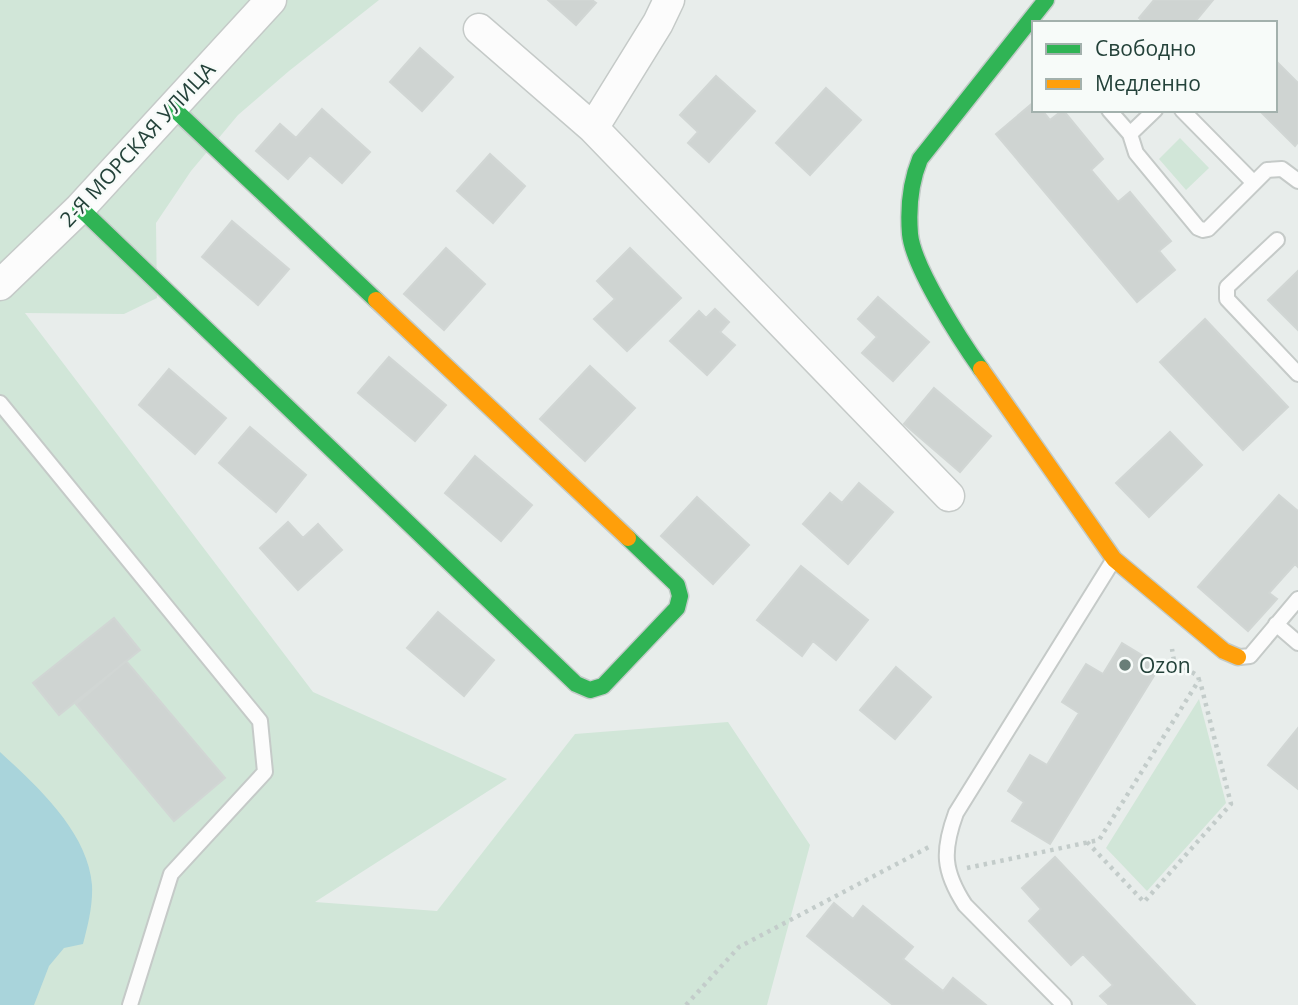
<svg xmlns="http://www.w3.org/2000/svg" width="1298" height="1005" viewBox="0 0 1298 1005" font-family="'Open Sans',sans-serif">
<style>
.green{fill:#d1e6d8}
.water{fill:#a9d4db}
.building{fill:#cfd4d2;stroke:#d1d6d4;stroke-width:2}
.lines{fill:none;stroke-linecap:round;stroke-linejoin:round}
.lane-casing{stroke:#c5cac8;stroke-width:18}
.street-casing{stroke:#c5cac8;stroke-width:33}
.fast-casing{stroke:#c3cbc8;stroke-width:19}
.slow-casing{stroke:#c3cbc8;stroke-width:19}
.path{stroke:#c3ccca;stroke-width:4.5;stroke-dasharray:3.5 5;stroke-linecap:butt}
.lane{stroke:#fcfcfc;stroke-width:14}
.street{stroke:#fcfcfc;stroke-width:30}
.fast{stroke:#30b455;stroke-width:16}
.slow{stroke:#ff9f0a;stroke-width:16}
.poi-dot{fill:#697e78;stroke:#f7fbf9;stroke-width:2.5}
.labels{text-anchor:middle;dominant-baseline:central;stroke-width:5;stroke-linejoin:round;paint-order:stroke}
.street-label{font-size:21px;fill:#24423a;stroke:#f7fbf9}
.poi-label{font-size:21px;fill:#24423a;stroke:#f7fbf9;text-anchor:start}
</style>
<rect width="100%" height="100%" fill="#e8edeb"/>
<path class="green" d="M0,0H379L289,71L238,115L191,171L156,223L157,298L124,314L25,313L313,692L507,779L315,902L437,911L575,734L728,722L810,845L767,1005H0Z
M1180,138L1209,168L1186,190L1159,159Z
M1199,699L1226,803L1147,891L1106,848Z"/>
<path class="water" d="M0,752C37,786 88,832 92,885C93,905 88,925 83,944L64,948L49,966L34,1005H0Z"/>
<path class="building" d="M548,0H592L596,3L576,25Z
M1154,0H1213L1194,23H1144L1139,18Z
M420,48L453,77L422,111L390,82Z
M1275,60L1298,83V142L1295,146L1259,110H1275Z
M716,76L755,111L709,162L688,143L698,132L680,115Z
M826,88L861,120L810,175L776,143Z
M1034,102V110H1042L1050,120L1063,110L1103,159L1091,170L1118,202L1130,192L1171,241L1159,251L1175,270L1137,302L996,134Z
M322,109L370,152L342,183L310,155L288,179L256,151L280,124L296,138Z
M490,154L525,186L493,223L457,191Z
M232,221L289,269L258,305L202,257Z
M446,248L485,284L444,330L404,294Z
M630,248L681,298L627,351L594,319L615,299L597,281Z
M1298,271V330L1268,300Z
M878,297L929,342L893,381L862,353L877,337L858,319Z
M715,309L729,322L720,332L735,345L707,375L670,341L699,311L706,318Z
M1205,319L1288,407L1243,450L1160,362Z
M389,357L446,405L415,441L358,393Z
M590,366L635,408L585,461L540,419Z
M169,369L226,418L195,454L139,405Z
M934,388L991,436L960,472L904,424Z
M250,427L306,475L276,512L219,463Z
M1170,432L1202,465L1149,517L1116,483Z
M475,456L532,505L501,541L445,493Z
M859,483L893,512L848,564L803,524L830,493L842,503Z
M1279,495L1298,511V567L1295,564L1269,593L1277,599L1248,631L1198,587Z
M697,497L749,545L713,584L661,536Z
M288,522L303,538L318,524L342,550L298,590L260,548Z
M801,566L868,620L836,660L813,641L802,656L757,620Z
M438,612L494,660L464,696L407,648Z
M114,618L140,650L59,715L33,683Z
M1122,643L1160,666L1050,844L1012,821L1024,802L1008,791L1030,755L1047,765L1079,713L1062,702L1086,664L1103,674Z
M126,661L225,778L174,821L76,704Z
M896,667L931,697L895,739L860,710Z
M1298,728V789L1268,765Z
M1055,857L1195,1005H1109L1100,996L1113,985L1083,954L1071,965L1029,921L1041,909L1022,888Z
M834,903L853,919L863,906L913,947L903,959L943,991L953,978L986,1005H893L807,936Z"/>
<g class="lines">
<g class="lane-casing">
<path id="lane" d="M1109,110L1130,134L1136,153L1198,228L1203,230L1208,229L1267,170L1282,169L1298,181
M1182,110L1254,183
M1130,134L1155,110
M1277,240L1227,287V299L1298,374
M0,403L260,721L265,772L171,874L130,1005
M1276,624L1298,643
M1240,657L1250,656L1298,599
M1064,1005L965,905C943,871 942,851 956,813L1114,559"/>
</g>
<g class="street-casing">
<path id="street" d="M479,29L593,128L949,496
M593,128L658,23L669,0
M0,285L80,208L271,0"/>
</g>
<g class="fast-casing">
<path id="fast" d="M172,107L376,300
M80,208L576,684L590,690L603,686L677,608L680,596L677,585L628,538
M981,369C961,341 913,267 910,234C908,209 911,181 920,159L1046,0"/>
</g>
<g class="slow-casing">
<path id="slow" d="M376,300L628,538
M981,369L1114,559L1224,651L1238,657"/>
</g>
<path class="path" d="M1087,842L1144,902L1231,804L1200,681
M967,868L1099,840L1199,680L1198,676L1174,661L1172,649
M686,1005L739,947L929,847"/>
<use href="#lane" class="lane"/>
<use href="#street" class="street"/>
<use href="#fast" class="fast"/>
<use href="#slow" class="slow"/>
</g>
<circle class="poi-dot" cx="1125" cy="665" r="7"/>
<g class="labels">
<g class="street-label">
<text transform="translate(137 144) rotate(-47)">2-Я МОРСКАЯ УЛИЦА</text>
</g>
<g class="poi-label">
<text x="1139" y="665">Ozon</text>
</g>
</g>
<rect x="1032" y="21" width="245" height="91" fill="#f7fbf9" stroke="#a3b1ad" stroke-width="2"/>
<rect x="1046" y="44" width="35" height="10" fill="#30b455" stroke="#a3b1ad" stroke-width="2"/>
<text x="1095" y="56" font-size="21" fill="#24423a">Свободно</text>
<rect x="1046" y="79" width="35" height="10" fill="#ff9f0a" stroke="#a3b1ad" stroke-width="2"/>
<text x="1095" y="91" font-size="21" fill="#24423a">Медленно</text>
</svg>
